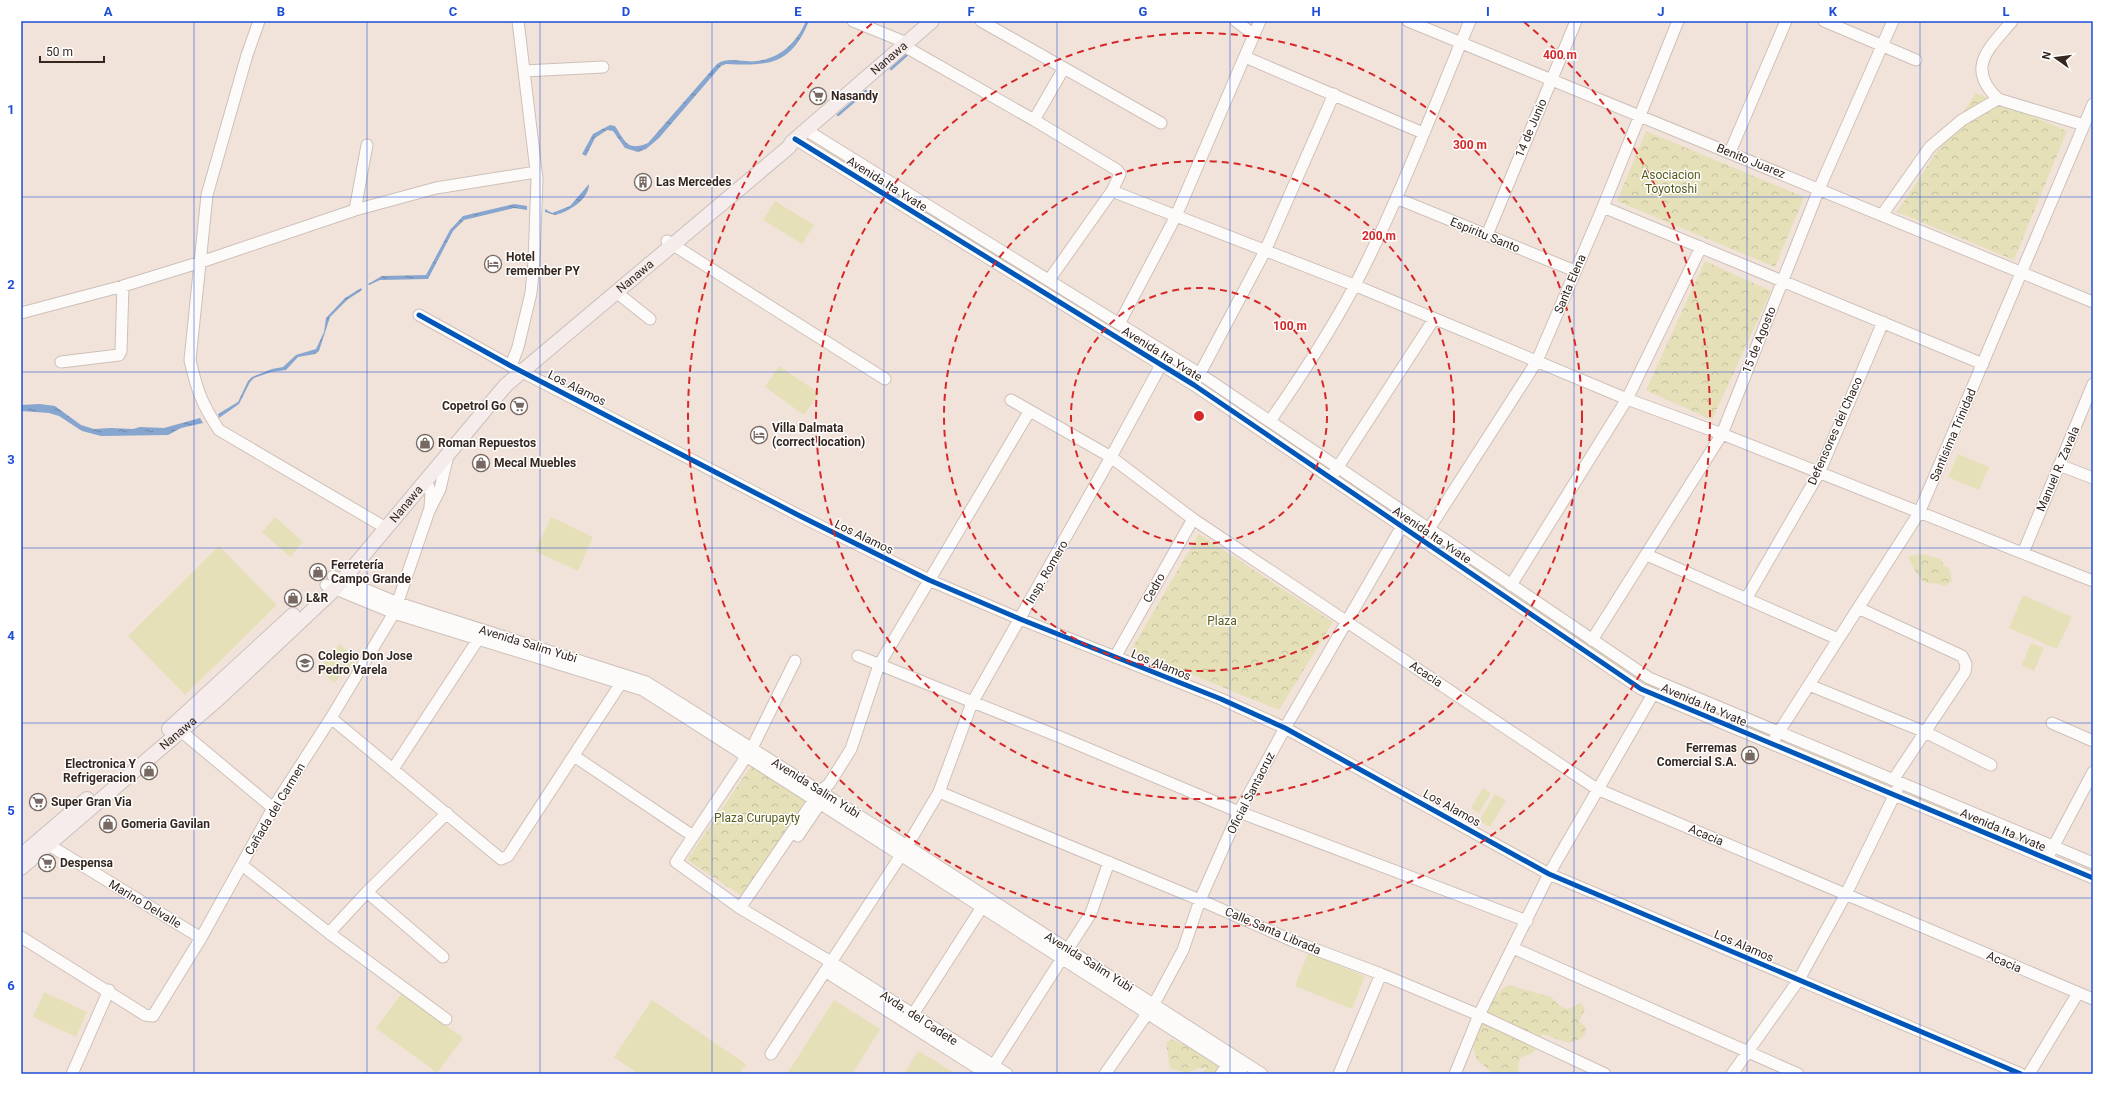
<svg xmlns="http://www.w3.org/2000/svg" width="2114" height="1095" viewBox="0 0 2114 1095" font-family="Roboto,sans-serif">
<style>
.green{fill:#e5e0b8}
.forest{fill:url(#forest-crowns)}
.water{fill:url(#water-ripples)}
.lines{fill:none;stroke-linecap:round;stroke-linejoin:round}
.stream{stroke:#86a5cf;stroke-width:2.5}
.minor-casing{stroke:#cdc0b9;stroke-width:13}
.major-casing{stroke:#cac1bd;stroke-width:16}
.minor{stroke:#fdfbf9;stroke-width:11}
.major{stroke:#f5eceb;stroke-width:14}
.cycleway-casing{stroke:#fff;stroke-width:8}
.cycleway{stroke:#0057b8;stroke-width:5}
.grid{fill:none;stroke:#1d4ed8;stroke-width:1;stroke-opacity:0.55}
.ring{fill:none;stroke:#d62828;stroke-width:2;stroke-dasharray:7 5}
.labels{text-anchor:middle;dominant-baseline:central;stroke-width:3;stroke-linejoin:round;paint-order:stroke}
.street-label{font-size:12px;fill:#352720;stroke:#fff}
.poi-label{font-size:12px;font-weight:bold;fill:#352720;stroke:#fff;text-anchor:start}
.park-label{font-size:12px;fill:#585a1a;stroke:#fff}
.centre{fill:#d62828;stroke:#fff;stroke-width:2}
.ring-label{font-size:12px;text-anchor:middle;font-weight:bold;fill:#d62828;stroke:#fff;stroke-width:3;stroke-linejoin:round;paint-order:stroke}
.neatline{fill:none;stroke:#1d4ed8;stroke-width:1.5}
.grid-label{font-size:13px;text-anchor:middle;font-weight:bold;fill:#1d4ed8}
</style>
<defs>
<pattern id="forest-crowns" width="20" height="18" patternUnits="userSpaceOnUse"><rect width="20" height="18" fill="#e5e0b8"/><path d="M2 6a3 3 0 1 1 6 0M12 15a3 3 0 1 1 6 0" fill="none" stroke="#c5c09e"/></pattern>
<pattern id="water-ripples" width="26" height="14" patternUnits="userSpaceOnUse"><rect width="26" height="14" fill="#86a5cf"/><path d="M2 4q2-2 4 0t4 0M15 11q2-2 4 0t4 0" fill="none" stroke="#6e86a8"/></pattern>
</defs>
<rect width="100%" height="100%" fill="#f2e3da"/>
<path class="green" d="M827,149L1053,289V291L825,151Z
M775,201L814,225L802,244L763,220Z
M1079,305L1191,374L1190,376L1078,308Z
M779,366L819,393L804,415L765,387Z
M1958,454L1989,467L1979,490L1948,477Z
M275,517L303,542L290,557L262,532Z
M551,517L593,537L578,571L535,551Z
M1413,525L1622,666V669L1412,527Z
M219,546L277,605L185,695L128,636Z
M2023,595L2072,617L2057,649L2009,628Z
M2031,643L2044,648L2034,671L2022,665Z
M340,644L356,660L334,683L318,668Z
M1646,682L1767,733V735L1644,685Z
M1779,739L1887,784V786L1778,742Z
M1483,788L1491,793L1479,813L1471,808Z
M1495,794L1506,800L1490,827L1479,821Z
M1911,794L2039,847L2040,850L1909,796Z
M1308,953L1365,976L1352,1009L1295,986Z
M44,992L87,1012L76,1037L33,1017Z
M402,993L463,1038L437,1073L376,1028Z
M652,1000L746,1064L739,1074H639L614,1057Z
M834,1000L880,1029L852,1074H787Z
M918,1051L957,1074H904Z"/>
<path class="forest" d="M1976,93L2067,131L2014,260L1897,212Z
M1646,131L1804,197L1775,267L1617,201Z
M1705,261L1771,291L1712,420L1646,390Z
M1199,534L1333,622L1279,710L1131,650Z
M1923,554L1944,560H1942L1943,565L1949,568L1952,581L1944,586C1938,583 1935,584 1929,583C1918,582 1912,564 1908,556Z
M751,766L811,805L744,897L687,860Z
M1508,985L1551,997L1561,1007L1568,1009L1581,1003L1585,1009L1579,1021L1585,1026L1586,1032L1582,1038L1569,1043L1543,1034L1534,1052L1521,1058L1518,1064L1519,1074H1494L1477,1060L1470,1037L1479,1015L1502,989Z
M1171,1039L1211,1056L1220,1064L1219,1074H1201L1207,1068H1200L1186,1073L1170,1068L1166,1043Z"/>
<path class="water" d="M806,21H809C791,65 769,66 726,64L721,66L659,138L646,149L638,152L625,148L613,131L607,130L595,138L586,156L582,154L593,134L610,125L615,126C625,141 627,152 648,143L717,64C729,56 744,63 757,61C781,58 797,42 806,21Z
M589,184C589,200 568,212 555,215L545,212V209L552,213L570,206Z
M514,204L527,206V210L514,208L464,220L453,231L428,279L380,280L369,285L368,284L382,276L426,275L450,230L463,216Z
M361,288L362,290L347,300L330,317L319,351L315,354L298,357L286,370L271,372L254,378L250,382L239,404L219,418L218,414L238,402L248,381L252,377L272,369L283,367L296,355L316,349L324,332L326,318L345,298Z
M40,404L55,406L81,425L94,429L111,428L133,429L140,427L164,428L200,418L203,423L181,428L168,435L101,436L82,431L59,416L49,413L21,411V405Z"/>
<g class="lines">
<path class="stream" d="M891,69L909,53
M838,115L866,91"/>
<g class="minor-casing">
<path id="minor" d="M259,21L247,55L207,195L190,360C197,391 202,404 219,430L386,528
M853,21L907,43
M981,21L1161,123
M1236,21L1254,35
M1408,21L2093,302
M1824,21L1916,60
M904,46L1034,120L1117,170L1120,174L1112,191L1049,280
M1245,57L1423,133
M524,71L603,67
M1998,99L2084,125
M1034,120L1064,68
M806,130L1200,374L1649,678L2093,863
M795,139L1194,385L1641,689L2093,878
M1730,152L1786,21
M1112,191L1354,285L1627,399L1722,434L2093,581
M1396,198L1575,271
M1603,207L1983,364
M355,210L367,145
M1882,215L1930,147L1962,120L1998,99C1965,67 1989,49 2012,21
M1487,235L1576,21
M667,241L885,379
M616,292L650,319
M21,313L123,286L201,262L355,210L436,188L536,172
M419,315L511,366L800,516L929,580L1020,619L1221,699L1285,728L1549,874L2021,1074
M1119,324L1176,216L1260,21
M61,362L119,355L121,351L123,286
M511,366L518,347L531,293L534,262L537,179L518,21
M1197,379L1265,251L1334,94
M1011,400L1111,457L1193,519L1597,789L2093,999
M1270,421C1300,378 1330,332 1355,285C1399,200 1433,109 1470,21
M2059,465L2093,478
M1334,473L1434,319
M422,486L428,485L431,494L430,507
M1429,529L1537,361L1603,207L1678,21
M2023,553L2093,384
M1647,555L1838,639
M333,576L398,603L646,682L907,846L1262,1074
M326,585L394,613L643,690L1242,1074
M1511,585L1627,399L1701,247
M1746,599L1819,473L1883,322
M1858,608L1962,656L1966,664L1965,672L1893,780
M1592,640L1722,434L1819,189L1893,21
M858,656L1065,739L1239,812L1527,921
M1115,657L1193,519
M795,661L752,748L676,862L740,908L831,962L1007,1074
M1809,685L1925,732L1991,765
M331,718L501,859L508,856L625,677
M2052,723L2093,741
M176,727L273,808
M1775,738L1919,513L2093,104
M574,756L693,836
M393,769L479,638
M939,792L1200,900L1293,941L1381,974L1479,1015L1605,1074
M798,836L823,799
M49,845L201,938
M2050,853L2093,772
M242,865L329,933L446,1019
M367,892L443,957
M740,908L820,791L829,784L851,749L879,665L1029,412
M329,933L367,892L447,813
M21,937L145,1015L153,1016L201,938L273,808L331,718L394,613L429,511L440,489L448,455
M1513,948L1798,1074
M825,971L987,1074
M910,1019L986,901
M771,1054L907,846L939,792L972,703L1111,457L1161,365
M72,1074L109,990
M988,1074L1091,913L1109,862
M1105,1074L1154,1004L1183,950L1200,900L1239,812L1285,728L1405,521
M1221,1074L1231,1059
M1339,1074L1381,974
M1455,1074L1479,1015L1549,874L1653,694
M1732,1074L1798,981L1846,894L1897,790
M2029,1074L2078,993"/>
</g>
<g class="major-casing">
<g id="major">
<path d="M169,729L293,615"/>
<path d="M24,853L87,799"/>
<path id="s1" d="M21,868L217,700L335,589L506,385L789,147L792,142L932,21"/>
</g>
</g>
<use href="#minor" class="minor"/>
<use href="#major" class="major"/>
<g class="cycleway-casing">
<path id="cycleway" d="M795,139L1194,385L1641,689L2093,878
M419,315L511,366L800,516L929,580L1020,619L1221,699L1285,728L1549,874L2021,1074"/>
</g>
<use href="#cycleway" class="cycleway"/>
</g>
<path class="grid" d="M194,21V1074M367,21V1074M540,21V1074M712,21V1074M884,21V1074M1057,21V1074M1230,21V1074M1402,21V1074M1574,21V1074M1747,21V1074M1920,21V1074M21,197H2093M21,372H2093M21,548H2093M21,723H2093M21,898H2093"/>
<g class="ring">
<circle cx="1199" cy="416" r="128"/>
<circle cx="1199" cy="416" r="255"/>
<circle cx="1199" cy="416" r="383"/>
<path d="M1524 22A511 511 0 1 1 874 22"/>
</g>
<defs>
<g id="supermarket-ring" transform="scale(0.9)"><circle r="9.5" fill="#fff" stroke="#776961" stroke-width="1.5"/><path d="M-6-5.5h2.5l.6 2H6L4.5 2H-2.5L-4.4-4H-6ZM-1.5 3.2a1.3 1.3 0 1 0 .1 0ZM3 3.2a1.3 1.3 0 1 0 .1 0Z" fill="#776961"/></g>
<g id="building-ring" transform="scale(0.9)"><circle r="9.5" fill="#fff" stroke="#776961" stroke-width="1.5"/><path d="M-4-6H4V6H1V3H-1V6H-4ZM-2.5-4.3h1.7v1.8h-1.7ZM.8-4.3h1.7v1.8H.8ZM-2.5-1h1.7V.8h-1.7ZM.8-1h1.7V.8H.8Z" fill="#776961"/></g>
<g id="hotel-ring" transform="scale(0.9)"><circle r="9.5" fill="#fff" stroke="#776961" stroke-width="1.5"/><path d="M-6-4.5h1.5V1H6V5H4.5V3h-9V5H-6ZM-4 0a1.8 1.8 0 1 1 3.6 0ZM.5 0V-2.5h3Q6-2.5 6 0Z" fill="#776961"/></g>
<g id="shop-ring" transform="scale(0.9)"><circle r="9.5" fill="#fff" stroke="#776961" stroke-width="1.5"/><path d="M-5-2.5h2.3a2.7 3.5 0 0 1 5.4 0H5L5.5 6h-11ZM-1.5-2.5h3a1.5 2.3 0 0 0-3 0Z" fill="#776961"/></g>
<g id="school-ring" transform="scale(0.9)"><circle r="9.5" fill="#fff" stroke="#776961" stroke-width="1.5"/><path d="M0-5L7-2L0 1L-7-2ZM-4 1L0 2.5L4 1V4Q0 6-4 4Z" fill="#776961"/></g>
</defs>
<g fill-rule="evenodd">
<use href="#supermarket-ring" x="818" y="96"/>
<use href="#building-ring" x="643" y="182"/>
<use href="#hotel-ring" x="493" y="264"/>
<use href="#supermarket-ring" x="519" y="406"/>
<use href="#hotel-ring" x="759" y="435"/>
<use href="#shop-ring" x="425" y="443"/>
<use href="#shop-ring" x="481" y="463"/>
<use href="#shop-ring" x="318" y="572"/>
<use href="#shop-ring" x="293" y="598"/>
<use href="#school-ring" x="305" y="663"/>
<use href="#shop-ring" x="1750" y="755"/>
<use href="#shop-ring" x="149" y="771"/>
<use href="#supermarket-ring" x="38" y="802"/>
<use href="#shop-ring" x="108" y="824"/>
<use href="#supermarket-ring" x="47" y="863"/>
</g>
<g class="labels">
<g class="street-label">
<text stroke="none"><textPath href="#s1" startOffset="1190">Nanawa</textPath></text>
<text transform="translate(1531 128) rotate(-67)">14 de Junio</text>
<text transform="translate(1751 161) rotate(22)">Benito Juarez</text>
<text transform="translate(887 184) rotate(32)">Avenida Ita Yvate</text>
<text transform="translate(1485 235) rotate(22)">Espiritu Santo</text>
<text stroke="none"><textPath href="#s1" startOffset="855">Nanawa</textPath></text>
<text transform="translate(1570 284) rotate(-67)">Santa Elena</text>
<text transform="translate(1759 340) rotate(-68)">15 de Agosto</text>
<text transform="translate(1162 354) rotate(32)">Avenida Ita Yvate</text>
<text transform="translate(577 388) rotate(27)">Los Alamos</text>
<text transform="translate(1835 431) rotate(-66)">Defensores del Chaco</text>
<text transform="translate(1953 435) rotate(-67)">Santisima Trinidad</text>
<text transform="translate(2058 469) rotate(-67)">Manuel R. Zavala</text>
<text stroke="none"><textPath href="#s1" startOffset="531">Nanawa</textPath></text>
<text transform="translate(1432 535) rotate(34)">Avenida Ita Yvate</text>
<text transform="translate(864 537) rotate(26)">Los Alamos</text>
<text transform="translate(1047 572) rotate(-60)">Insp. Romero</text>
<text transform="translate(1154 588) rotate(-61)">Cedro</text>
<text transform="translate(528 644) rotate(17)">Avenida Salim Yubi</text>
<text transform="translate(1161 665) rotate(22)">Los Alamos</text>
<text transform="translate(1426 674) rotate(34)">Acacia</text>
<text transform="translate(1704 705) rotate(23)">Avenida Ita Yvate</text>
<text stroke="none"><textPath href="#s1" startOffset="207">Nanawa</textPath></text>
<text transform="translate(816 788) rotate(32)">Avenida Salim Yubi</text>
<text transform="translate(1251 793) rotate(-63)">Oficial Santacruz</text>
<text transform="translate(1452 808) rotate(29)">Los Alamos</text>
<text transform="translate(275 809) rotate(-59)">Cañada del Carmen</text>
<text transform="translate(2003 830) rotate(23)">Avenida Ita Yvate</text>
<text transform="translate(1706 835) rotate(23)">Acacia</text>
<text transform="translate(145 904) rotate(31)">Marino Delvalle</text>
<text transform="translate(1273 931) rotate(23)">Calle Santa Librada</text>
<text transform="translate(1744 946) rotate(23)">Los Alamos</text>
<text transform="translate(1089 962) rotate(32)">Avenida Salim Yubi</text>
<text transform="translate(2004 962) rotate(23)">Acacia</text>
<text transform="translate(919 1018) rotate(33)">Avda. del Cadete</text>
</g>
<g class="poi-label">
<text x="831" y="96">Nasandy</text>
<text x="656" y="182">Las Mercedes</text>
<text x="506" y="257">Hotel<tspan x="506" dy="14">remember PY</tspan></text>
<text x="506" y="406" text-anchor="end">Copetrol Go</text>
<text x="772" y="428">Villa Dalmata<tspan x="772" dy="14">(correct location)</tspan></text>
<text x="438" y="443">Roman Repuestos</text>
<text x="494" y="463">Mecal Muebles</text>
<text x="331" y="565">Ferretería<tspan x="331" dy="14">Campo Grande</tspan></text>
<text x="306" y="598">L&amp;R</text>
<text x="318" y="656">Colegio Don Jose<tspan x="318" dy="14">Pedro Varela</tspan></text>
<text x="1737" y="748" text-anchor="end">Ferremas<tspan x="1737" dy="14">Comercial S.A.</tspan></text>
<text x="136" y="764" text-anchor="end">Electronica Y<tspan x="136" dy="14">Refrigeracion</tspan></text>
<text x="51" y="802">Super Gran Via</text>
<text x="121" y="824">Gomeria Gavilan</text>
<text x="60" y="863">Despensa</text>
</g>
<g class="park-label">
<text x="1671" y="175">Asociacion<tspan x="1671" dy="14">Toyotoshi</tspan></text>
<text x="1222" y="621">Plaza</text>
<text x="757" y="818">Plaza Curupayty</text>
</g>
</g>
<circle cx="1199" cy="416" r="6" class="centre"/>
<g class="ring-label">
<text x="1560" y="59">400 m</text>
<text x="1470" y="149">300 m</text>
<text x="1379" y="240">200 m</text>
<text x="1290" y="330">100 m</text>
</g>
<rect width="2114" height="1095" fill="none" stroke="#ffffff" stroke-width="44"/>
<g transform="translate(2056 58) rotate(284)" stroke="#ffffff" stroke-width="3" paint-order="stroke">
<path d="M0-3L7 15L0 10L-7 15Z" fill="#352720"/>
<text y="-6" font-size="11" font-weight="bold" text-anchor="middle" fill="#352720">N</text>
</g>
<path d="M40 56v6h64v-6" fill="none" stroke="#352720" stroke-width="2"/>
<text x="46" y="56" font-size="12" fill="#352720" stroke="#ffffff" stroke-width="3" paint-order="stroke">50 m</text>
<rect x="22" y="22" width="2070" height="1051" class="neatline"/>
<g class="grid-label">
<text x="108" y="16">A</text>
<text x="281" y="16">B</text>
<text x="453" y="16">C</text>
<text x="626" y="16">D</text>
<text x="798" y="16">E</text>
<text x="971" y="16">F</text>
<text x="1143" y="16">G</text>
<text x="1316" y="16">H</text>
<text x="1488" y="16">I</text>
<text x="1661" y="16">J</text>
<text x="1833" y="16">K</text>
<text x="2006" y="16">L</text>
<text x="11" y="114">1</text>
<text x="11" y="289">2</text>
<text x="11" y="464">3</text>
<text x="11" y="640">4</text>
<text x="11" y="815">5</text>
<text x="11" y="990">6</text>
</g>
</svg>
